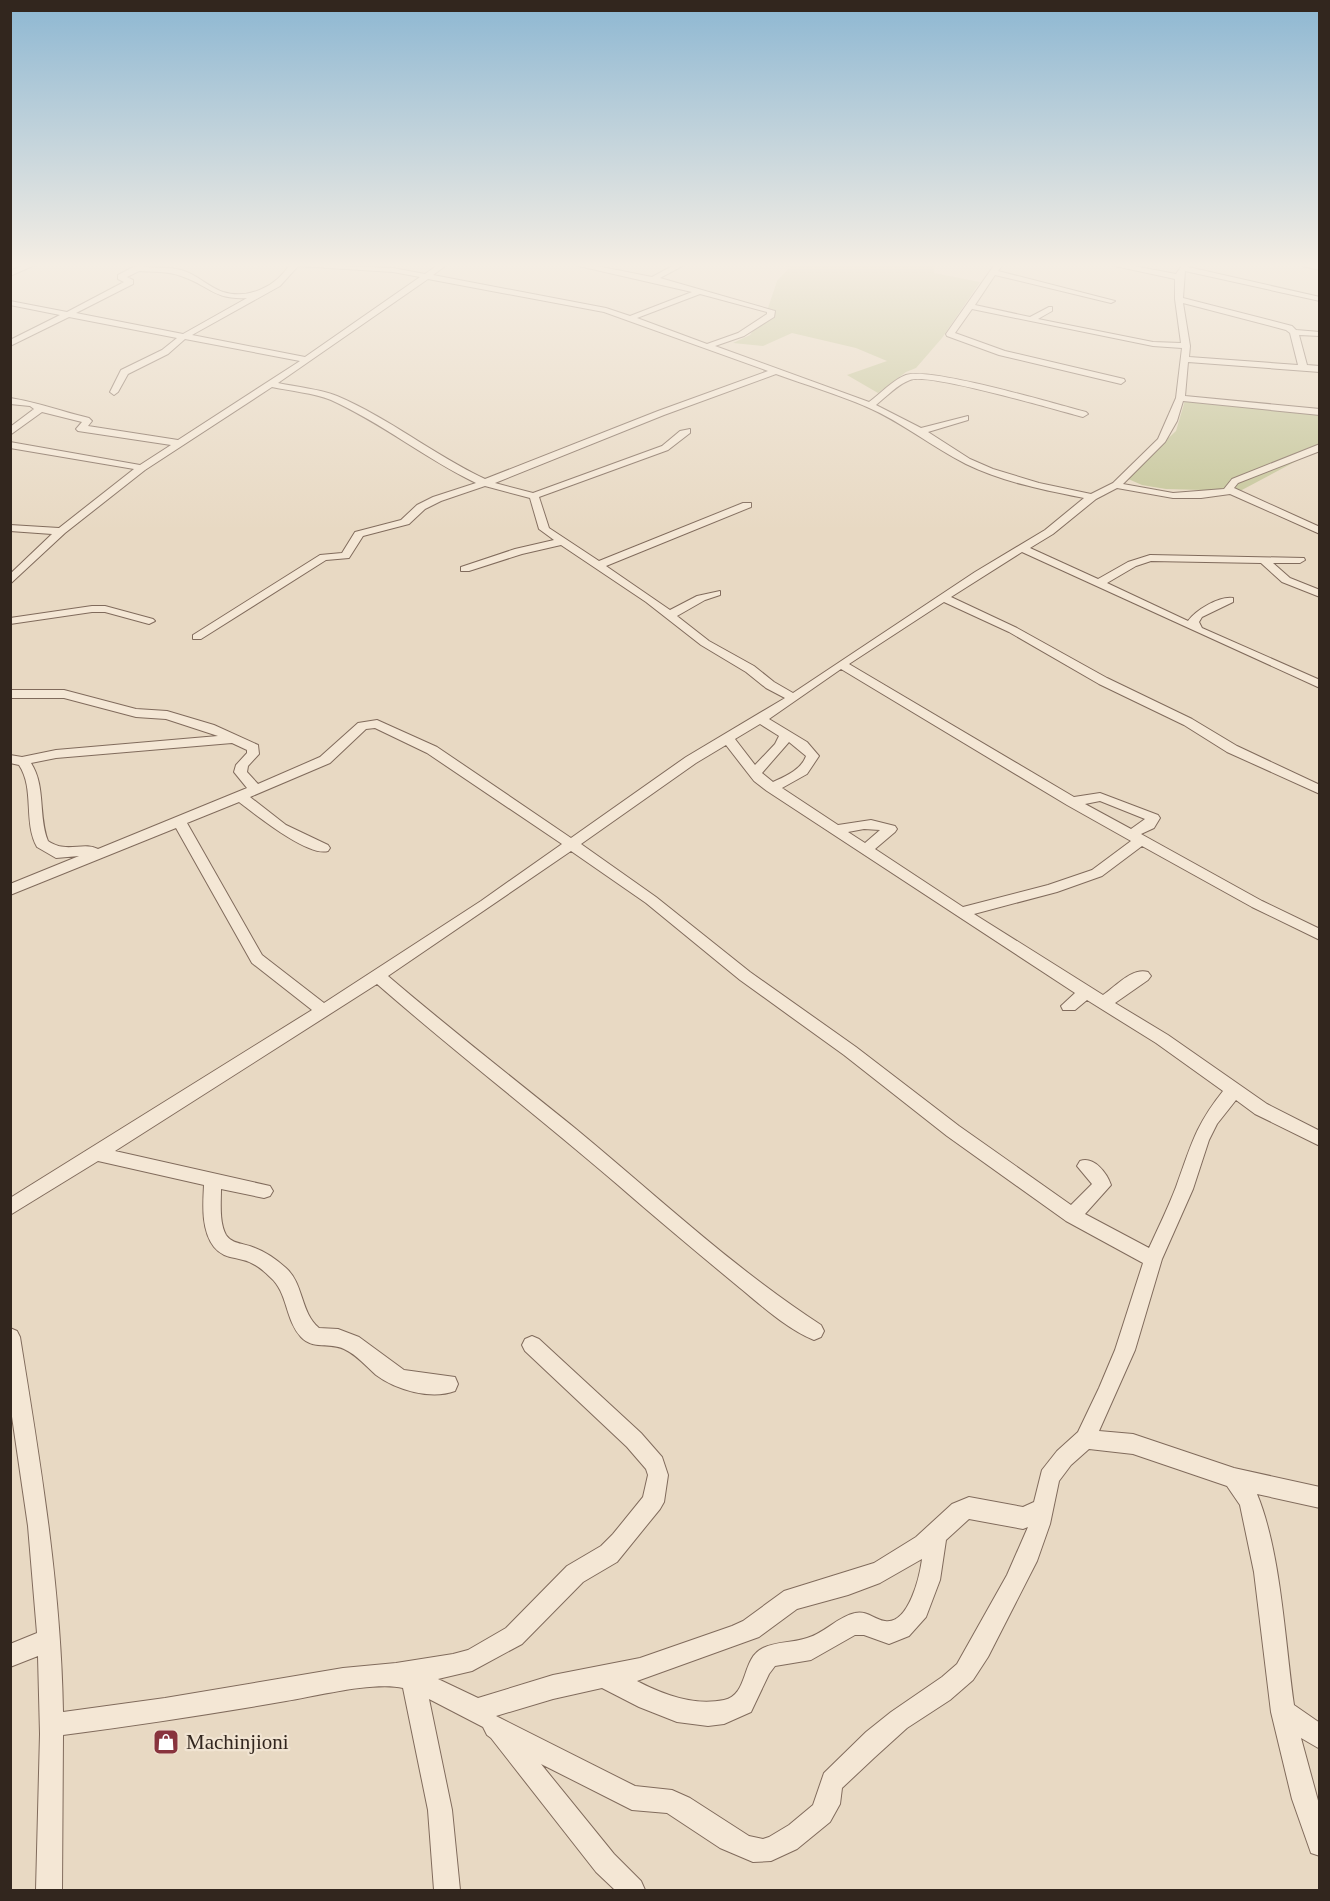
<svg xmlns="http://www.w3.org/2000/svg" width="1330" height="1901" viewBox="0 0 1330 1901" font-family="Georgia,serif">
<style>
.green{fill:#c4c598}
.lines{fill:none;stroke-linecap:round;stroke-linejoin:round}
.minor-casing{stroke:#806b5c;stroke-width:2}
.minor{fill:#f4e7d5;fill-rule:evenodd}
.labels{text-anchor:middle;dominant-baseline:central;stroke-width:4.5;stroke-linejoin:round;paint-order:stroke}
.near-poi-label{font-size:21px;fill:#32261e;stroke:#f1e4d2;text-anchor:start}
</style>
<rect width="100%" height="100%" fill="#e8d9c3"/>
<path class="green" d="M793,264H935L934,273L980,282L942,338L916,368L906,372L878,393L847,375L887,361L856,348L792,333L763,346L733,343L750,335L767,311L777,281Z
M1186,397L1319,410V449L1240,491L1166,489L1142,485L1126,478L1176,431Z"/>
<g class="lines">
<g class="minor-casing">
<path id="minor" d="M26,264H37L10,276V271Z
M139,264H147L144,267C156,268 170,267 181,270C197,274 208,287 223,292C249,300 277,286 290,264L393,268L425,274L439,264H448L433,275L606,308L630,316L692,292L570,264H587L652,277L676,264H686L660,278L775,311L774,317L744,336L715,346L869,402C880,394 894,379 906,375C931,367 1055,404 1086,412L1088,414L1083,417C1056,410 928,372 910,380C898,384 886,397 876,405L921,428L968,416V420L928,432L970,459L993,469L1039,483L1091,494L1113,483L1158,439L1176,398L1182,348L1153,346L972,309L955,333L1005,351L1124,379L1125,381L1121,384L999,355L947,336L946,334L995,264H1003L998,271L1115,301L1111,303L995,275L975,305L1030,317L1049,307H1052V311L1038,319L1153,342L1181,343L1175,299V279L1106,264H1123L1176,274L1183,264H1192L1188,267L1320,297V301L1185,271L1183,298L1292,326L1296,330L1320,332V336L1299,335L1307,365L1320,366V372L1188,362L1185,396L1320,409V415L1183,401L1177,421L1165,442L1123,484L1173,493L1224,489L1232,479L1320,444V451L1238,483L1234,488L1320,527V534L1230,494L1201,498H1173L1117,488L1096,499L1053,534L1030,548L1098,579L1128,562L1150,555L1304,558L1305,560L1300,563H1273L1290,578L1320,590V597L1282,582L1261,563L1151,561L1136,566L1107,583L1188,621C1196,610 1219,596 1233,598V602L1202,617L1199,622L1202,628L1320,680V688L1022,552L951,597L1017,628L1107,678L1192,719L1237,746L1320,785V794L1227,752L1184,725L1099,684L1009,632L944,602L849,664L1074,797L1100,793L1158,815L1160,818L1154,828L1141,834L1262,901L1320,929V940L1252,907L1142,846L1102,876L1057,892L974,914L1103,995C1115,987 1132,967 1148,972L1151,976L1148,980L1115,1003L1168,1035L1267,1104L1320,1131V1146L1255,1114L1236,1100L1217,1124L1209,1140L1193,1189L1162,1259L1135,1350L1099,1431L1133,1434L1234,1468L1320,1487V1508L1257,1494C1281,1552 1285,1642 1294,1705L1320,1723V1749L1301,1738L1320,1808V1856L1311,1853L1292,1799L1271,1712L1254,1572L1240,1505L1227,1486L1133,1454L1089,1449L1071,1465L1059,1481L1050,1524L1037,1561L988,1657L973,1680L950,1700L907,1728L875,1757L842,1788L840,1804L830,1822L797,1849L771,1861L753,1862L720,1848L667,1813L632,1810L541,1764L614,1854L641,1881L645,1890H615L596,1872L491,1738L487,1735L483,1727L429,1699L452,1810L460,1890H434L428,1810L403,1688C375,1681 316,1696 286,1701C212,1714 138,1725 63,1735L62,1890H36L40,1734L38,1656L10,1667V1644L37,1633L28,1526L10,1403V1328L17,1331L20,1337C40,1461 61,1586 63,1712L165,1698L343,1668L396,1663L453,1654L468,1650L506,1628L567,1566L601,1546L613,1534L643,1497L648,1475L646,1469L627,1447L525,1351L522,1345L525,1339L532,1336L539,1339L641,1433L662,1457L668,1475L664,1502L660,1509L617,1562L583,1582L522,1644L472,1671L438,1679L478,1698L553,1675L640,1658L732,1626L743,1621L784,1591L874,1563L916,1537L952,1504L969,1497L1023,1507L1034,1502L1042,1470L1057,1451L1078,1432L1099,1388L1115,1350L1143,1263L1066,1221L947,1136L844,1055L740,980L646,903L571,851L388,976C450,1029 513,1078 576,1129C656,1195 733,1268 821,1325L824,1331L821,1337L814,1340C787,1329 762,1306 740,1288C699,1254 658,1220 618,1185C539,1117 456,1053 377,984L115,1151L270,1186L273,1191L270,1196L264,1198L221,1189C221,1203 219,1222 226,1235C233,1245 245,1243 255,1248C266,1252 277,1260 286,1268C304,1284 300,1312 319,1328L338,1329L359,1337L404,1370L455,1377L458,1384L455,1391C431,1400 396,1390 376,1375C366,1366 357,1355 344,1349C330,1342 313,1350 301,1337C285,1320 288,1292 270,1277C263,1270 253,1262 243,1260C232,1257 222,1257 214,1247C201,1230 203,1205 204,1185L98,1161L10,1215V1198L312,1010L252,963L176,828L10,895V884L79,856L56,858L37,847C23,822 35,789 19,765L10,763V755L22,757L56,750L218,736L166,719L136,717L64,698H10V690H64L136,709L167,711L214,725L258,745L259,754L248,766L247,772L258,784L320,757L358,723L377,720L437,747L571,838L686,757L785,698L766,688L746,672L701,645L646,602L561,545L522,554L469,571H461V567L515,549L554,540L539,529L530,498L485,486L441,501L425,509L409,524L363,536L349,558L326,560L201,639H193V635L320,555L342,553L355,532L401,520L417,505L433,497L476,483C426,459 382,423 331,400C313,393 291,391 272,387L145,470L65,533L10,584V574L52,534L10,531V525L59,528L134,469L10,448V442L140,465L171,445L78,431L76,429L82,422L42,412L10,435V427L34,409L30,406L10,404V398C37,402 63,412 89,418L92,421L88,426L178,440L300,361L185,339L168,354L128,374L118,392L114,395L110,392L121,370L162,350L177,338L69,317L10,346V340L60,315L10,305V301L67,312L124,282L118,279V275ZM298,266L393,272L420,277L305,357L192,335L280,286ZM139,271C152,272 169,271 181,276C209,285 213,300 247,298L183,334L76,313L133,284V280L127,277ZM428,279L604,312L768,371L658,411L485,479C434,455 389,418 337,396C319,389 297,387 278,383ZM700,294L767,312V314L738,333L707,344L637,318ZM1183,303L1286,330L1290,333L1298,365L1189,357L1190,346ZM776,374C806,385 837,394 867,407C902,422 932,447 966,464C1003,482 1044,490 1084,498L1045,530L975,572L793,693L774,682L754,666L709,641L677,616L705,600L720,595V591L697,596L670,610L606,566L751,507V503H743L599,561L549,528L539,497L668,450L690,433V429L680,431L662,446L533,493L495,483L664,415ZM841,669L1067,805L1131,841L1092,870L1048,885L963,907L875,849L895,832L897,829L895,826L871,820L838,825L782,788L807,774L819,756L807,742L769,719ZM760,724L779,736L775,744L755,765L735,739ZM375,728L427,753L562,844L481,901L324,1003L262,955L187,823L239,802C255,814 308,857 328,851L330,848L328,845L286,825L250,797L330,763L366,729ZM789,742L806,756C801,770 786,776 773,782L762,773ZM232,743L247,750V753L236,765L234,772L247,788L98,849C83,841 67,854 48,841C38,816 46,786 31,763L56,758ZM726,745L754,781L767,791L1075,993L1061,1006L1063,1010H1075L1087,1000L1156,1043L1223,1091C1195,1126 1191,1146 1176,1187C1168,1208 1158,1228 1149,1248L1085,1214L1111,1185C1107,1173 1094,1156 1080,1161L1077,1166L1092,1184L1071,1205L959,1126L856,1047L750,972L656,897L581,844L696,763ZM1100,801L1145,819L1131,829L1085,804ZM864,829L880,830L865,843L848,832ZM969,1519L1023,1529L1028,1527L1007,1575L957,1664L942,1677L891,1712L866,1732L824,1773L813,1805L789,1825L769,1837L763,1839L749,1836L690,1798L672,1790L635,1786L496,1716L553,1699L602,1688L639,1707L677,1722L708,1726L724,1724L751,1712L769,1674L775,1666L811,1660L855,1635H864L889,1644L909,1636L926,1617L940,1580L946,1540ZM922,1559C920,1575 909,1625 885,1621C875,1620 867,1610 855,1613C837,1617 825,1633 807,1638C793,1643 777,1641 763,1648C741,1658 749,1695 724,1700C693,1706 664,1695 637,1681L759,1637L797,1609L848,1595L880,1583Z
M776,264H798L794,266Z
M1301,264L1320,266V270L1302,266Z
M92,606H105L153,619L155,621L149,624L105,612H92L10,624V618Z"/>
</g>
<use href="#minor" class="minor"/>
</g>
<linearGradient id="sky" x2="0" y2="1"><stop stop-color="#8db7d2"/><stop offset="0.5" stop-color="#f5eee4"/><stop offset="1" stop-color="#f5eee4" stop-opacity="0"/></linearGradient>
<rect width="1330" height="530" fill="url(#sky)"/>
<defs>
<g id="shop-square" transform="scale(1.35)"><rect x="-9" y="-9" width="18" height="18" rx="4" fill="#88333d" stroke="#f1e4d2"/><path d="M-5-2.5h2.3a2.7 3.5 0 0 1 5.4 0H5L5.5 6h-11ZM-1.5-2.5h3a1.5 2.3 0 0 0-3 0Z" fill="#fff"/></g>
</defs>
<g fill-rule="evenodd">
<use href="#shop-square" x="166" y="1742"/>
</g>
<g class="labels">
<g class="near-poi-label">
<text x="186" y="1742">Machinjioni</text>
</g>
</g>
<rect width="1330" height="1901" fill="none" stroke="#32261e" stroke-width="24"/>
</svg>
